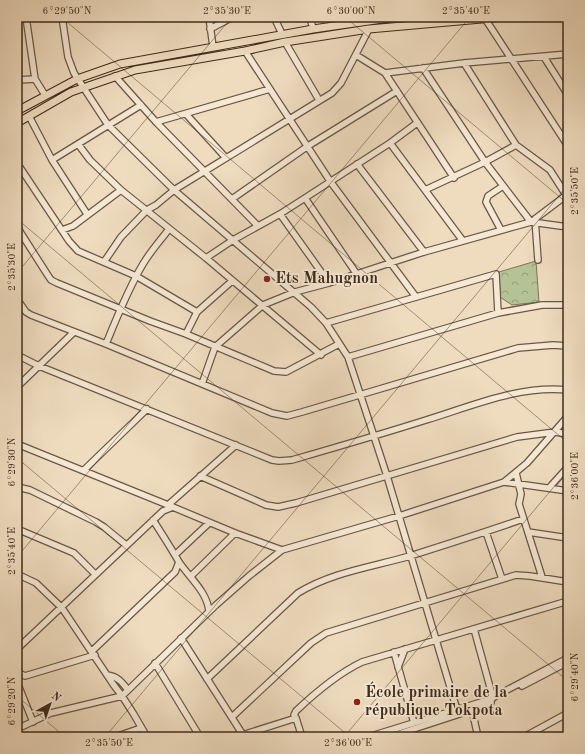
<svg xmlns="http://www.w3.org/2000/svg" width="585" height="754" viewBox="0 0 585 754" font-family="'Old Standard TT',serif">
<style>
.forest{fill:url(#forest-crowns);stroke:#7a7658}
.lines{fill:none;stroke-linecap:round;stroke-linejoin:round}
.minor-casing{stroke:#6b5745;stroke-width:8}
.major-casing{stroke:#3f2b1c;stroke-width:9}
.minor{stroke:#f5e8d5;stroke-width:5.5}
.major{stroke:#efdcbf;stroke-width:7}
.ticks{fill:none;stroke:#3f2b1c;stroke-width:1;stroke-opacity:0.45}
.poi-dot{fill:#8f2418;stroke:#f5e8d5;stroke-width:1.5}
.labels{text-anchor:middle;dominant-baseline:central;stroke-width:4;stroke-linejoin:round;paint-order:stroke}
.poi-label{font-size:16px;font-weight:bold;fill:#3f2b1c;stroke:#f5e8d5;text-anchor:start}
.neatline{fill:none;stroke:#3f2b1c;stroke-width:1.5}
.ticks-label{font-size:10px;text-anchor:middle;fill:#3f2b1c}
</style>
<defs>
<pattern id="forest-crowns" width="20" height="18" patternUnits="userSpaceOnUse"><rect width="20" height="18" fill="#b5c295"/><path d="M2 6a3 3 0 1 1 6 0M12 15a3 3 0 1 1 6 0" fill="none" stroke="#959e79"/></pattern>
</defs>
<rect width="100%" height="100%" fill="#efdcbf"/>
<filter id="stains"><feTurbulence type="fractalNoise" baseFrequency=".005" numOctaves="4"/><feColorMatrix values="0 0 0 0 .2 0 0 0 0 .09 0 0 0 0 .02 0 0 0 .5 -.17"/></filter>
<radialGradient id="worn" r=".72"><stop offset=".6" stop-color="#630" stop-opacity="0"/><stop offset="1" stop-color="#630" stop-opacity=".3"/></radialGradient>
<path class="forest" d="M536,261L539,302L512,305L500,297L499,272Z"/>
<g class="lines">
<g class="minor-casing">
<path id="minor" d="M26,17L35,79L45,95
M62,17L68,57L74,73L108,125L174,190L311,307L326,323L348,357L387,476L457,710
M209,17L213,47
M274,17L282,34
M310,17L313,29
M484,17L568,146
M210,29L233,17
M285,42L319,100
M245,51L330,181L416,297
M356,55L385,73L454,178
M544,57L568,95
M464,63L516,145L550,170L566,195
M423,68L485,162L531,222L568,227
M385,73L464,63L568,54
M115,76L156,122L258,226
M17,80L35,79
M186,114L226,158
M29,116L52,160L87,214
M156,122L270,89
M390,143L463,241
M78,144L90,160L121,190L206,258L321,355
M52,160L141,105
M17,163L69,241L78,251L136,276L197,312
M357,164L424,252
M425,190L485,162L516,145
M305,198L356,273
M232,199L308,146L397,91
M280,214L329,283
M535,219L538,260
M17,227L47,274L51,280L57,283L150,321L186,334L274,371L286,372L339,344
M62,230L73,226L121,190
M501,230L486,202L488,196L503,186
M206,258L233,240L280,214L305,198L390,143L417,123
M104,262L121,237L147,210L156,205L174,190L332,93L341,83L369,29
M17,299L26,312L31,315L106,344L272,413L287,416L302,412L518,348L553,345L568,346
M326,323L496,274L498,313
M186,334L197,312L232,281
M106,344C117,317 128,289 143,264C150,252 160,241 169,229
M17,355L39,366L272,460L279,461L292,460C337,447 382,434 426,420C472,406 519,385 568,390
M348,357L498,313L542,305H568
M202,384L215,347L263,305L295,292L329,283L424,252L531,222L568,194
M17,387L74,332
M17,444L168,505L235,533L282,550L399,516L504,482L527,463L568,416
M84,470L147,409
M516,473L521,494L519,504L542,577
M200,476L266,505L278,507L296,503L517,437L555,432L568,434
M504,482L568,491
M17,487L30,490L96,522L104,527L126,545
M549,488L568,467
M168,505L236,445
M153,520C162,534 171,548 179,562C190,578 207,592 209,611
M17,529L74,553L95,574
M486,532L502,579
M528,532L568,538
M176,554L209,523
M17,574L36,583L62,608L113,684L122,696L133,713L147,737
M191,576L235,533
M474,629L493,698
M181,638L243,735
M17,649L163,511L173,507
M92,651L175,572L179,562
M394,652L414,723
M155,663L200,737
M398,667L405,649
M17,672L25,676L95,655
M107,675C117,676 122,682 128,690
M207,679L298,593C332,572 372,567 410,556C448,544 486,532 523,519
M17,682L33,722
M522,686L568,662
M472,710L478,737
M232,717L311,643L326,633L516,575L530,576L568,582
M296,718L302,737
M17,729L51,713L122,696L216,605L249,576L282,550
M115,737L141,728
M236,737L296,718L294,715L296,711C316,692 337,674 362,662L568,601
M368,737L488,700L568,658
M389,737L472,710L491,702
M524,737L568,713"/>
</g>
<g class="major-casing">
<path id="major" d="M17,111L77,79L120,64L313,29L396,17
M17,123L71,92L135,70L245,51L285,42L369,29L504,17"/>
</g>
<use href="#minor" class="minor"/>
<use href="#major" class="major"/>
</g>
<path class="ticks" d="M61,17L568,443M345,17L568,204M17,219L568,681M17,273L232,17M17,458L350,737M17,557L470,17M17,696L65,737M105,737L568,185M344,737L568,470"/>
<g class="poi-dot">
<circle cx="267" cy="279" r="4"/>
<circle cx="357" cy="702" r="4"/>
</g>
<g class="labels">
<g class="poi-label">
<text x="275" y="279">Ets Mahugnon</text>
<text x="365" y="693">École primaire de la<tspan x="365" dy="18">république Tokpota</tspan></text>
</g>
</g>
<rect width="585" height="754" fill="none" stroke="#efdcbf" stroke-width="44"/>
<g transform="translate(50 704) rotate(40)" stroke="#f5e8d5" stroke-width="3" paint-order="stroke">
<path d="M0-3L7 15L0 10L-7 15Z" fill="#3f2b1c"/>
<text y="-6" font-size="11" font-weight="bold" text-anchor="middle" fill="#3f2b1c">N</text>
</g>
<rect x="22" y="22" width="541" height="710" class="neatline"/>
<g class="ticks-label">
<text x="67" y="14">6°29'50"N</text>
<text x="227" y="14">2°35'30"E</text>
<text x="351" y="14">6°30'00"N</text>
<text x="466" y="14">2°35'40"E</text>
<text transform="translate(574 191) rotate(-90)" y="4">2°35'50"E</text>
<text transform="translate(11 267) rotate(-90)" y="4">2°35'30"E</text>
<text transform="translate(11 462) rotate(-90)" y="4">6°29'30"N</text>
<text transform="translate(574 476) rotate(-90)" y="4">2°36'00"E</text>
<text transform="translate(11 551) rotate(-90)" y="4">2°35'40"E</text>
<text transform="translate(574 677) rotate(-90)" y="4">6°29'40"N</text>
<text transform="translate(11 701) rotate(-90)" y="4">6°29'20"N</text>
<text x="109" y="746">2°35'50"E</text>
<text x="348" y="746">2°36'00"E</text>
</g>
<rect width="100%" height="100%" filter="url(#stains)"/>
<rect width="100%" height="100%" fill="url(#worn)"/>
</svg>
